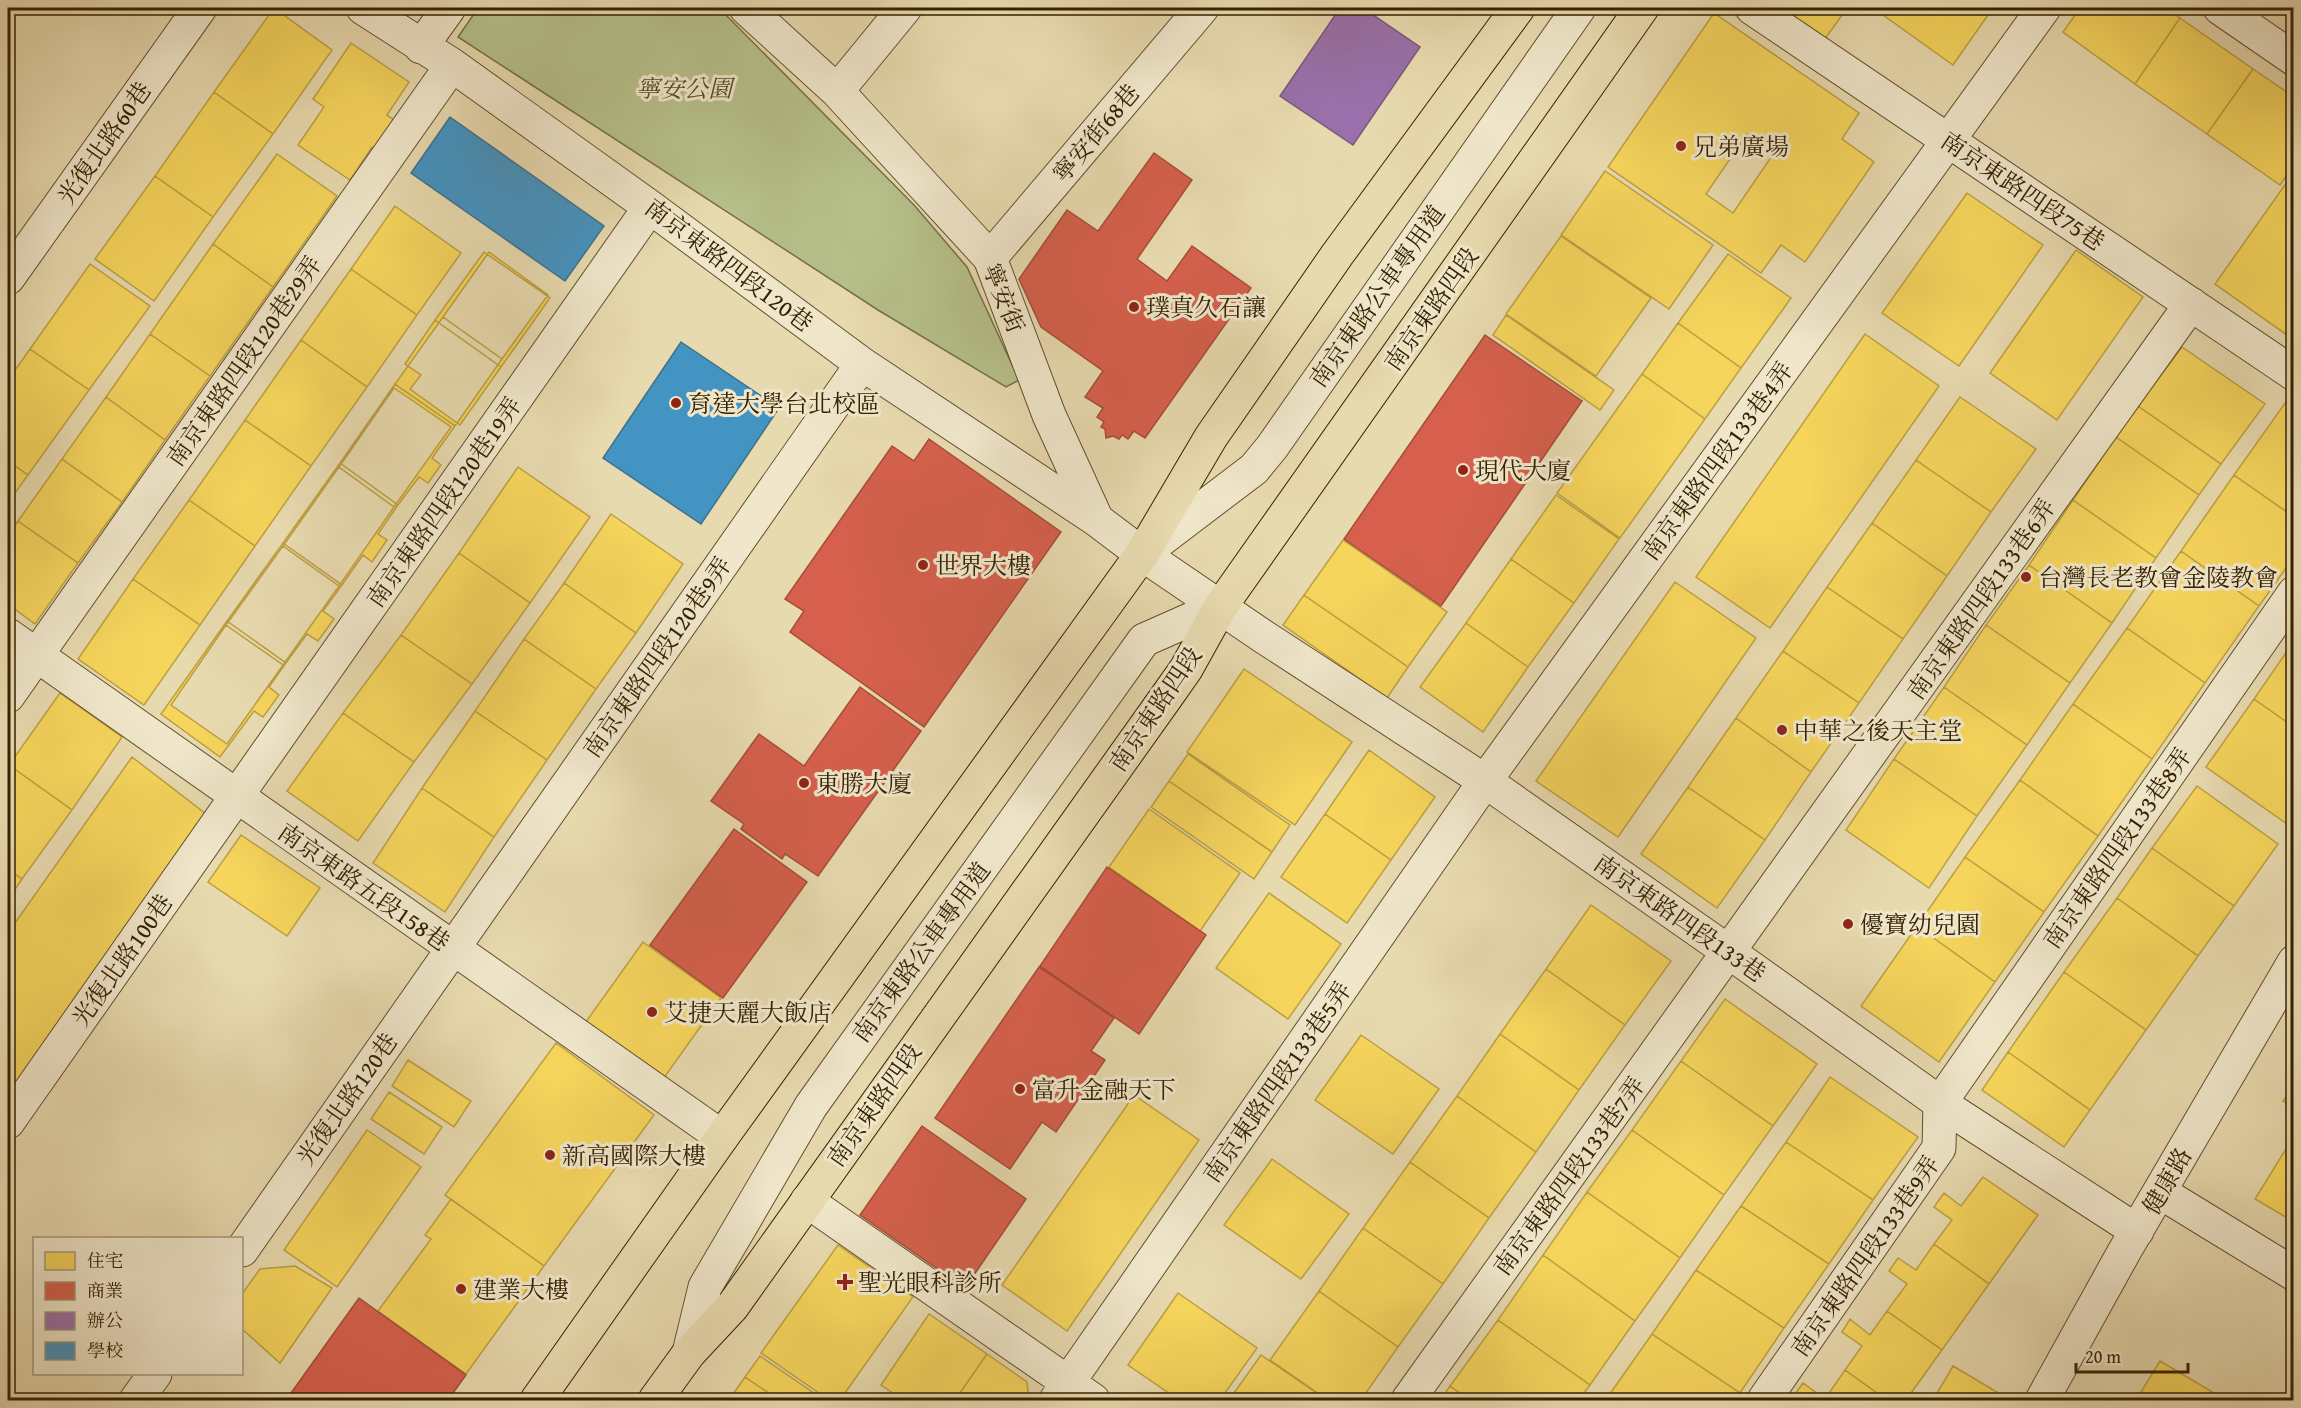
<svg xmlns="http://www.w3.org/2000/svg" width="2301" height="1408" viewBox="0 0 2301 1408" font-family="'Gentium Book Plus','Noto Serif TC',serif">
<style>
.green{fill:#b6c08a;stroke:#767046;stroke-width:1.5}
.homes{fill:#f6d55c;stroke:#bc9f41;stroke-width:1.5;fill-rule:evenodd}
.shops{fill:#d6604d;stroke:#a64d36;stroke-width:1.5}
.offices{fill:#9970ab;stroke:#7b5878;stroke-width:1.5}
.schools{fill:#4393c3;stroke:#3f7189;stroke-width:1.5}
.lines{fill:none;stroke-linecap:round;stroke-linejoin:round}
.minor-casing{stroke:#624f2d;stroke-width:35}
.major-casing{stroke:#352102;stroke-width:35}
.minor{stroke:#f0e7cb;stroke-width:33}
.major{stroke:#e8daaf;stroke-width:33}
.poi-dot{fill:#8f2418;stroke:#f0e7cb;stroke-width:2}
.labels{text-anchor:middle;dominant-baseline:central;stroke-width:6;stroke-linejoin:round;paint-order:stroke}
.park-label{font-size:24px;font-style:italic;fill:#554924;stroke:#f0e7cb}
.street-label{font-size:24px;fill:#352102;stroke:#f0e7cb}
.poi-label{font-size:24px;fill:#352102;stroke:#f0e7cb;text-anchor:start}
</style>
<rect width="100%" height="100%" fill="#e8daaf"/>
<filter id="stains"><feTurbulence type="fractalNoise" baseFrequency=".00333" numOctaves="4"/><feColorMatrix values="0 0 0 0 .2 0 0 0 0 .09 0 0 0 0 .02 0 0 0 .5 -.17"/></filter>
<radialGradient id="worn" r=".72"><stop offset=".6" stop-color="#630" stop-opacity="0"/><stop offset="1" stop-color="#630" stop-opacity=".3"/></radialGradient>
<path class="green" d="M478,8H719L914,205L967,267L1019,380L1006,387L878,310L458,37Z"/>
<path class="homes" d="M274,8L332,50L273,134L214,92Z
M1780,8H1847L1825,39Z
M1878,8H1993L1953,65L1876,10Z
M2080,8H2166L2180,18L2135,84L2063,32Z
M1714,13L1859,113L1842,139L1874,162L1805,262L1781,245L1761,273L1608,167ZM1747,134L1774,153L1733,213L1706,194Z
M2180,18L2253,69L2207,134L2135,84Z
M351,43L409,82L387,115L398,123L378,152L372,147L350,180L298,145L324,107L313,99Z
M2253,69L2294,97V165L2280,185L2207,134Z
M214,92L273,134L213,217L155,176Z
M277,154L337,196L273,287L213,244Z
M1605,171L1713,245L1669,309L1561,235Z
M2294,172V340L2215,284Z
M155,176L213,217L154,301L95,259Z
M1967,193L2043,245L1959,366L1882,313Z
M395,206L461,253L417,315L351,269Z
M1561,236L1651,298L1596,376L1506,314Z
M213,244L273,287L210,376L150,334Z
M2076,250L2143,297L2057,420L1990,373Z
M484,252L550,298L501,367L435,320Z
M489,252L548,295L502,359L443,317Z
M1728,254L1791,298L1741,368L1678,323Z
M90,264L150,306L89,390L30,349Z
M351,269L417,315L367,387L301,340Z
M1506,315L1614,390L1600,410L1493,335Z
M443,317L502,359L455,426L395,384Z
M435,320L501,367L460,425L410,389L421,375L405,364Z
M1678,323L1741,368L1705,419L1642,374Z
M150,334L210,376L165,440L106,397Z
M1865,334L1939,386L1770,628L1696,577Z
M301,340L367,387L311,466L245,420Z
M2182,347L2265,404L2221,464L2138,406Z
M30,349L89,390L28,475L8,461V380Z
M1642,374L1705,419L1620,538L1557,493Z
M395,384L455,426L432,458L441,465L428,483L419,477L398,505L340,463Z
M394,388L451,427L394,507L339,467Z
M106,397L165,440L122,502L62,459Z
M1960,397L2036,449L1991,512L1916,460Z
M2288,399L2294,403V517L2234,475Z
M2138,406L2221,464L2199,495L2116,437Z
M245,420L311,466L255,546L189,500Z
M2116,437L2199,495L2156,558L2073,500Z
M62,459L122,502L78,563L18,521Z
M1916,460L1991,512L1947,576L1872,523Z
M8,461L28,475L8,503Z
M340,463L398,505L378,534L387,540L372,562L363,555L342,585L283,543Z
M339,467L394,507L339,586L283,546Z
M518,467L590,517L530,603L459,553Z
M2234,475L2294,517V557L2259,606L2181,551Z
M1556,495L1619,539L1574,603L1511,559Z
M189,500L255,546L200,625L133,579Z
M2073,500L2156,558L2112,623L2029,565Z
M611,514L683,564L636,633L564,583Z
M18,521L78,563L35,624L8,604V536Z
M1872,523L1947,576L1903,639L1827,587Z
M1343,540L1447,612L1408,667L1304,595Z
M283,543L342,585L323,611L334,619L318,641L307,634L286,663L227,621Z
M283,546L339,586L283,665L226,625Z
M2181,551L2259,606L2205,683L2127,628Z
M459,553L530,603L472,684L401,635Z
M1511,559L1574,603L1528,667L1466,623Z
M2029,565L2112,623L2070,683L1986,625Z
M133,579L200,625L144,705L78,659Z
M1675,582L1756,638L1618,837L1536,781Z
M564,583L636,633L596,689L524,639Z
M1827,587L1903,639L1859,703L1783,651Z
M1304,595L1408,667L1387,698L1283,625Z
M227,621L286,663L269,687L279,695L263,717L254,711L220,757L161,714Z
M1466,623L1528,667L1483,732L1420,687Z
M226,625L283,665L227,744L171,705Z
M1986,625L2070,683L2027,745L1944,687Z
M2127,628L2205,683L2152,759L2073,704Z
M401,635L472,684L414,762L343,713Z
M524,639L596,689L547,760L475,711Z
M2294,641V727L2254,699Z
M1783,651L1859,703L1811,772L1736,718Z
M1244,669L1352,742L1295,825L1187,752Z
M1944,687L2027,745L1977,816L1894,759Z
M60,693L122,737L72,810L9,765Z
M2254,699L2294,727V815L2287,824L2206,767Z
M2073,704L2152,759L2098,836L2020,780Z
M475,711L547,760L494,837L422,788Z
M343,713L414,762L358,841L287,791Z
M1736,718L1811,772L1765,840L1688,787Z
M1369,750L1435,797L1391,860L1325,814Z
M1188,754L1290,825L1272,852L1169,781Z
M132,757L206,814L8,1094V933Z
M1894,759L1977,816L1929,888L1846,830Z
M9,765L72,810L22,879L8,869Z
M2020,780L2098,836L2044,912L1965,857Z
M1169,781L1272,852L1254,879L1151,807Z
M2197,786L2278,844L2234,906L2152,848Z
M1688,787L1765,840L1717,908L1641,854Z
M422,788L494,837L445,912L373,863Z
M1149,809L1240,873L1200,931L1109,867Z
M1325,814L1391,860L1347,923L1281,877Z
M241,835L320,888L287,936L208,882Z
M2152,848L2234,906L2198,956L2117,898Z
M1965,857L2044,912L1995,982L1917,926Z
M8,869L22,879L8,900Z
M1269,893L1341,944L1288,1019L1216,968Z
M2117,898L2198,956L2146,1030L2064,972Z
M1591,905L1671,961L1625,1025L1546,969Z
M1917,926L1995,982L1939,1062L1861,1006Z
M643,942L721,998L661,1082L583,1026Z
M1546,969L1625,1025L1579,1090L1500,1034Z
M2064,972L2146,1030L2090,1110L2008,1052Z
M1725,999L1817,1064L1773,1126L1681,1061Z
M1500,1034L1579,1090L1536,1152L1457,1096Z
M1361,1035L1439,1089L1393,1154L1315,1100Z
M556,1043L654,1115L544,1266L445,1195Z
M2008,1052L2090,1110L2064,1147L1982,1090Z
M408,1060L471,1101L454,1127L392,1086Z
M1681,1061L1773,1126L1724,1195L1632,1130Z
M1830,1077L1918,1137L1873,1200L1786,1142Z
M2294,1084V1108L2283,1101Z
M389,1092L442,1127L424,1154L371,1119Z
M1134,1095L1199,1140L1067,1331L1002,1285Z
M1457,1096L1536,1152L1489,1218L1410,1162Z
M367,1130L421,1167L337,1287L284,1250Z
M1632,1130L1724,1195L1680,1258L1587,1192Z
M2294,1136V1222L2255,1199Z
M1786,1142L1873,1200L1829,1264L1741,1206Z
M1272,1159L1349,1214L1301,1279L1224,1225Z
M1410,1162L1489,1218L1443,1284L1363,1228Z
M1983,1177L2038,1215L1989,1284L1934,1244L1952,1220L1934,1207L1944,1193L1961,1206Z
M1587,1192L1680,1258L1635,1321L1543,1255Z
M451,1199L544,1266L466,1374L378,1311L431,1239L425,1235Z
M1741,1206L1829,1264L1784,1328L1696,1270Z
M1363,1228L1443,1284L1398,1347L1319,1291Z
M1934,1244L1989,1284L1942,1350L1887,1311L1907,1284L1889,1271L1898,1258L1916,1270Z
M838,1245L913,1297L840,1400H829L761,1353Z
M1543,1255L1635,1321L1590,1385L1498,1320Z
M295,1266L332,1288L280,1363L242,1329V1294L260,1269Z
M1696,1270L1784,1328L1740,1393L1652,1334Z
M1319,1291L1398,1347L1361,1400H1328L1270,1360Z
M1178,1293L1257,1348L1220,1400H1179L1128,1365Z
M1887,1311L1942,1350L1906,1400H1887L1845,1370L1862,1346L1842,1332L1850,1319L1870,1335Z
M929,1314L987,1354L955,1400H903L881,1385Z
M1498,1320L1590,1385L1579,1400H1470L1450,1386Z
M1652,1334L1740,1393L1734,1400H1611L1607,1398Z
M987,1354L1027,1382L1028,1392L1022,1400H955Z
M1261,1355L1327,1400H1229Z
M760,1356L824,1400H779L745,1377Z
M2160,1361L2226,1400H2136Z
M1953,1366L2002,1395L1999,1400H1933Z
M1845,1370L1887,1400H1798L1793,1397L1803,1383L1825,1399Z
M745,1377L779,1400H729Z
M1450,1386L1470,1400H1440Z"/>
<path class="shops" d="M1154,153L1192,180L1137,259L1167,281L1192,246L1251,288L1145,438L1134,431L1128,439L1122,435L1119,439L1113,436L1106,438L1105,429L1101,427L1104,422L1097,417L1103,408L1085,397L1103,371L1041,327L1019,279L1067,210L1098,231Z
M1485,335L1582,401L1441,606L1344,539Z
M929,439L1061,532L924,727L790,632L804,611L785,599L892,446L914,461Z
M860,687L921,731L818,876L785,854L782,859L741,829L744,824L711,801L759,734L804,766Z
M734,829L807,882L723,998L650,945Z
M1107,867L1206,935L1139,1034L1040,966Z
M1039,967L1114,1018L1091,1051L1105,1060L1056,1132L1042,1122L1010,1169L935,1118Z
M922,1126L1026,1199L965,1288L860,1215Z
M359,1298L466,1375L448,1400H286Z"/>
<path class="offices" d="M1340,8H1363L1420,47L1353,145L1280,96Z"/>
<path class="schools" d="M450,117L604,226L565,281L411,173Z
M681,342L779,408L701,524L603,458Z"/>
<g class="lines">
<g class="minor-casing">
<path id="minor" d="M363,8L452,65L650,207L862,364L1097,520L1142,554L1264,637L1485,781L1729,952L1940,1103L2137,1231
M746,8L837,91L990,258L1049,415L1097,520
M1752,8L2294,374
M2220,8L2294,59
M421,47L449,8
M837,91L905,8
M990,258L1202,8
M8,278L200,8
M1142,554L1254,469L1272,447L1579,8
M8,635L722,1137
M8,696L452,65
M8,1122L650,207
M2160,1192L2294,1274
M807,1201L1093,1400
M242,1250L862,364
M689,1353L705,1287L811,1106L1144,640L1221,606
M136,1400L155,1374
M1056,1400L1485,781L2044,8
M1408,1400L2191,304
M1764,1400L1939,1148L1940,1103L2294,593
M2042,1400L2124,1252L2294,962"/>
</g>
<g class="major-casing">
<path id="major" d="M537,1400L722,1137L1142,554L1211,437L1337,255L1518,8
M655,1400L689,1353L732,1307L1167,696L1186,669L1221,606L1642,8"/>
</g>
<use href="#minor" class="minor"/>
<use href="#major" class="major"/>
</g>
<g class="poi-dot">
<circle cx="1681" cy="146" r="6"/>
<circle cx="1134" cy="307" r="6"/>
<circle cx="676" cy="403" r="6"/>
<circle cx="1463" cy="470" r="6"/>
<circle cx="923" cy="565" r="6"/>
<circle cx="2026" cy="577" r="6"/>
<circle cx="1782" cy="730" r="6"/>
<circle cx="804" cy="783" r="6"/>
<circle cx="1848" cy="924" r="6"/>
<circle cx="652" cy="1012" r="6"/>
<circle cx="1020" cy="1089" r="6"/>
<circle cx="550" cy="1155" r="6"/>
<path d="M842 1273h6v6h6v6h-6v6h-6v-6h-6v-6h6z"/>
<circle cx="461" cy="1289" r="6"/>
</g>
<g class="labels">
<g class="park-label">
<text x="684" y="88">寧安公園</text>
</g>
<g class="street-label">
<text transform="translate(1096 133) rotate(-50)">寧安街68巷</text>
<text transform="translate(104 143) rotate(-55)">光復北路60巷</text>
<text transform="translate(2023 191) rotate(34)">南京東路四段75巷</text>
<text transform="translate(729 265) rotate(37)">南京東路四段120巷</text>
<text transform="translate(1377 296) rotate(-55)">南京東路公車專用道</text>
<text transform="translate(1004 298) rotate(68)">寧安街</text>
<text transform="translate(1431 309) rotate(-55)">南京東路四段</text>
<text transform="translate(244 361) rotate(-55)">南京東路四段120巷29弄</text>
<text transform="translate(1717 461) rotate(-54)">南京東路四段133巷4弄</text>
<text transform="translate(444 502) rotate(-55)">南京東路四段120巷19弄</text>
<text transform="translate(1981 599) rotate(-55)">南京東路四段133巷6弄</text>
<text transform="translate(657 657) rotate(-55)">南京東路四段120巷9弄</text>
<text transform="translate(1155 709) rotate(-56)">南京東路四段</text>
<text transform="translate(2117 848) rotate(-55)">南京東路四段133巷8弄</text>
<text transform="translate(364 887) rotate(35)">南京東路五段158巷</text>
<text transform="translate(1680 918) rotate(35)">南京東路四段133巷</text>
<text transform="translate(921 952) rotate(-54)">南京東路公車專用道</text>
<text transform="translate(122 960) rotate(-55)">光復北路100巷</text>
<text transform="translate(1277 1082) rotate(-55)">南京東路四段133巷5弄</text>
<text transform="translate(347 1099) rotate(-55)">光復北路120巷</text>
<text transform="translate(874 1105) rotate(-55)">南京東路四段</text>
<text transform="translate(1569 1176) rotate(-54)">南京東路四段133巷7弄</text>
<text transform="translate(2167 1181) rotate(-60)">健康路</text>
<text transform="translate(1865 1256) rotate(-55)">南京東路四段133巷9弄</text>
</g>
<g class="poi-label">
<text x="1693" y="146">兄弟廣場</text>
<text x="1146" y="307">璞真久石讓</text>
<text x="688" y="403">育達大學台北校區</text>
<text x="1475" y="470">現代大廈</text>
<text x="935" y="565">世界大樓</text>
<text x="2038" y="577">台灣長老教會金陵教會</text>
<text x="1794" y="730">中華之後天主堂</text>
<text x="816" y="783">東勝大廈</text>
<text x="1860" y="924">優寶幼兒園</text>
<text x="664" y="1012">艾捷天麗大飯店</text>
<text x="1032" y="1089">富升金融天下</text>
<text x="562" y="1155">新高國際大樓</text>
<text x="858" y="1282">聖光眼科診所</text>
<text x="473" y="1289">建業大樓</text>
</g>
</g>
<rect width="2301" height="1408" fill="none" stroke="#e8daaf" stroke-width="30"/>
<rect x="9" y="9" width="2283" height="1390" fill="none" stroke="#352102" stroke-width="3"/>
<rect x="15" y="15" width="2271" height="1378" fill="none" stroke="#352102" stroke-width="1.5"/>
<rect x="33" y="1237" width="210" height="138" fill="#f0e7cb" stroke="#a5987b" stroke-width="1.5"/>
<rect x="45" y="1252" width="30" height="18" fill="#f6d55c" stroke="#a5987b" stroke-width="1.5"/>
<text x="87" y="1267" font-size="18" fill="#352102">住宅</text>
<rect x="45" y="1282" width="30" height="18" fill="#d6604d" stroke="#a5987b" stroke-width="1.5"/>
<text x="87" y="1297" font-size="18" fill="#352102">商業</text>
<rect x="45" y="1312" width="30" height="18" fill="#9970ab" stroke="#a5987b" stroke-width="1.5"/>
<text x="87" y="1327" font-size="18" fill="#352102">辦公</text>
<rect x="45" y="1342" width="30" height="18" fill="#4393c3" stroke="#a5987b" stroke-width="1.5"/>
<text x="87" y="1357" font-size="18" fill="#352102">學校</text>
<path d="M2076 1363v9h112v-9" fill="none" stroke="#352102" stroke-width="3"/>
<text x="2085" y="1363" font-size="18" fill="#352102" stroke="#f0e7cb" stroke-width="4.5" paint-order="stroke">20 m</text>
<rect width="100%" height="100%" filter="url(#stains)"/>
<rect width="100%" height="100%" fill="url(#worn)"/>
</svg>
